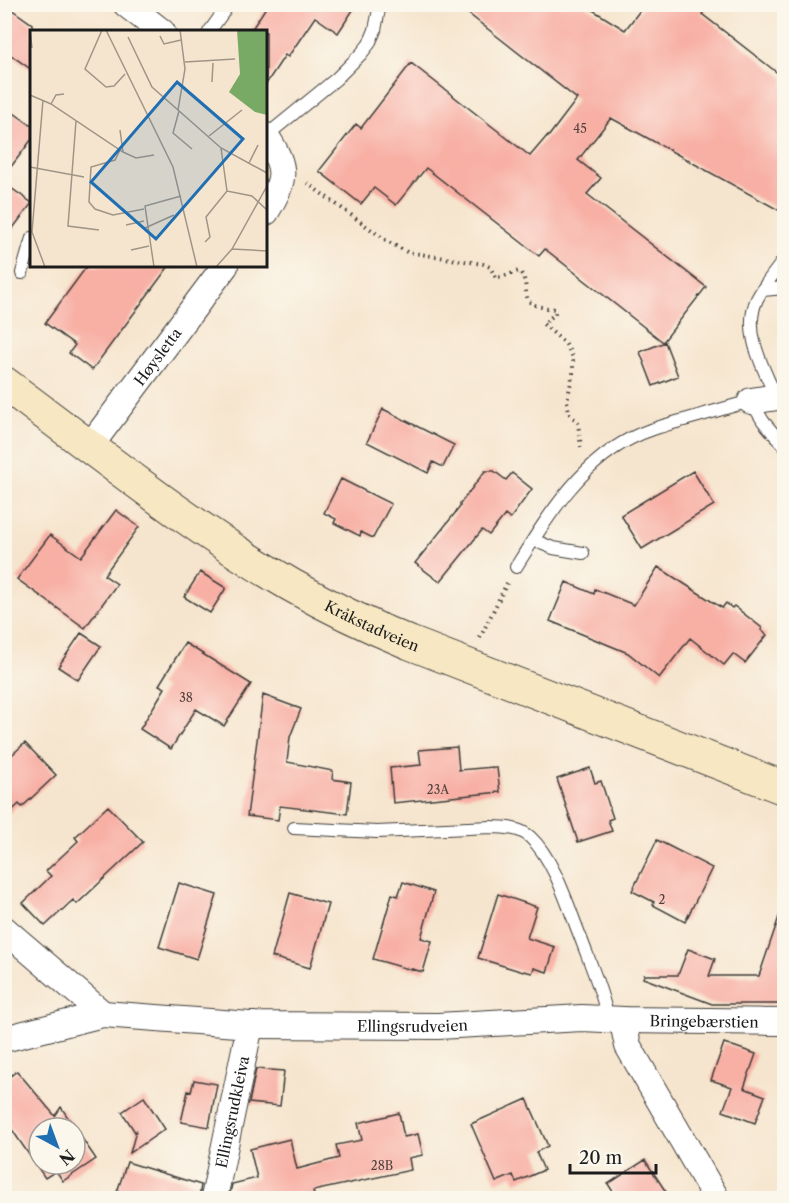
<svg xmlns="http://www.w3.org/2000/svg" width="789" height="1203" viewBox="0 0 789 1203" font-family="'Libre Caslon Text',serif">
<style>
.building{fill:#f8afa4}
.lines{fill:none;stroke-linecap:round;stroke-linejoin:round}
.lane-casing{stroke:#3d3a37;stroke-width:14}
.street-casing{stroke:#3d3a37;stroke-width:28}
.secondary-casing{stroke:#3d3a37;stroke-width:35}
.path{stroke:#3d3a37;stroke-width:4;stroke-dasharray:1.5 4.5;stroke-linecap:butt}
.lane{stroke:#fff;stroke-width:12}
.street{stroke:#fff;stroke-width:26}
.secondary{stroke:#f7e8c3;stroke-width:33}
.labels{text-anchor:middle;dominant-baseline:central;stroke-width:6;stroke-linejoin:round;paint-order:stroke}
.number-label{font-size:12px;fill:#53413e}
.street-label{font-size:15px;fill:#1c1c1c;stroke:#fbf7ec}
.inset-road{fill:none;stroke:#9f9587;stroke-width:1.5}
.view{fill:#1f6fb2;fill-opacity:0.15;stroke:#1f6fb2;stroke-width:3}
.inset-edge{fill:none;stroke:#1c1c1c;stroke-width:3}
</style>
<rect width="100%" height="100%" fill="#fbf7ec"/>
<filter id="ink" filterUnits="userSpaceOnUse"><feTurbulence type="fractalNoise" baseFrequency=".0167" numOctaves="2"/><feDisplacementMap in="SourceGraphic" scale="12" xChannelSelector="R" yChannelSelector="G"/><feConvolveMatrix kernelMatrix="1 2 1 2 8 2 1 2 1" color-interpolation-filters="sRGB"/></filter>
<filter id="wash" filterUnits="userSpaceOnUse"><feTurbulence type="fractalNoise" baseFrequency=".008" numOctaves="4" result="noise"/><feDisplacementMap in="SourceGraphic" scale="24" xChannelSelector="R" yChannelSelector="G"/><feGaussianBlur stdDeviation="1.35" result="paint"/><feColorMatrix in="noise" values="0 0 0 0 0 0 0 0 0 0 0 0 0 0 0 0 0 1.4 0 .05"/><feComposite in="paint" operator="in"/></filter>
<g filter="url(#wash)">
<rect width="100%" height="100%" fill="#f6e5ce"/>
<g id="blocks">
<path class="building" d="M4,4L32,24V70L4,50Z
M268,4H357L338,33L315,17L288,57L285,55L266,84V32H250Z
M456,4H583L625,30L645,4H709L702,14L784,78V213L611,118L578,160L601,178L587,194L706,287L663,342L545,249L539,256L426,168L396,205L374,188L361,204L319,171L356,124L361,128L411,63L530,156L547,136L548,137L577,99Z
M4,106L32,126V139L4,176Z
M4,183L32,203L4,240Z
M87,266H169L92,370L69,353L75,345L45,323Z
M665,342L678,376L653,386L640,352Z
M383,409L454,445L443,467L433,462L428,473L367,442Z
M485,471H494L506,480L512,473L532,489L510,519L505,515L489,535L482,530L440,582L415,563L460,507V504Z
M693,471L714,505L642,549L621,515Z
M341,479L391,504L373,538L361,532L360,536L334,523L336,519L324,513Z
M116,510L139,527L104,575L117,584L85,628L17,579L50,535L81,557Z
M658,567L722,608L726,603L732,608L734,606L762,628L761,630L767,635L745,663L733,654L724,665L690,638L659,678L628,653L550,621L566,582L594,594L595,589L634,605Z
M200,572L226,588L210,613L184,597Z
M81,633L101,646L78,680L58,667Z
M185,643L251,684L224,726L196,709L171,749L140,729L165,688L159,685Z
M263,695L301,709L290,737L287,762L333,771L332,779L351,782L347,814L280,806L278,820L247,816Z
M25,743L56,775L22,807L19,804L4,818V762Z
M457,747L459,770L493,767V768H497L500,792L393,803L390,768L421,765L419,750Z
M590,768L595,783L601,781L613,818L608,820L612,831L578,842L557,779Z
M108,806L143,842L77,904L73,900L45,926L23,903L51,876L46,871L78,841L75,837Z
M657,840L712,868L685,922L653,905L654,902L632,891Z
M403,882L434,892L421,938L432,941L423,972L412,969V970L373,959L392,894L398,896Z
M179,883L217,895L197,959L159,947Z
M290,893L328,904L310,968L272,957Z
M498,894L537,907L527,938L555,947L547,972L534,968L532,973L524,971L523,972L478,958Z
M780,914H784V1004H712L643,978L644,975H678L688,949L715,959L709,976H759Z
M724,1043L756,1054L744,1088L765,1096L755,1123L723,1111L732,1087L711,1080Z
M256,1069L284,1071L280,1106L249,1103Z
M17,1071L55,1116L61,1107L75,1128H39V1164H75V1128L96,1159L63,1181L56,1171L45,1178L4,1118V1081Z
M194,1080L217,1084L209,1127L181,1122L188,1091L191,1092Z
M144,1097L165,1129L130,1153L136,1131L135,1132L122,1112Z
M527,1099L548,1146L536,1152L544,1170L516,1182L513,1175L496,1182L471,1124Z
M399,1113L404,1137L418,1134L423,1155L409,1158L411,1170L313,1191L315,1198H229L232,1184L257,1178L250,1149L290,1139L297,1169L339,1158L336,1145L362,1140L358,1123Z
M645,1160L670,1198H617L608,1184Z
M127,1162L201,1185L199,1198H115Z"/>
</g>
</g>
<g filter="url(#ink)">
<use href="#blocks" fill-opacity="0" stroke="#3d3a37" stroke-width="1.5"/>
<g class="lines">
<g class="lane-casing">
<path id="lane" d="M209,32L229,4
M266,136L336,79L361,54L369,44L375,30L380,4
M22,273L32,238
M763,290L784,288
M776,397C763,367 742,331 757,299C764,285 775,272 784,260
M533,540L553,548L583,553
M516,567C548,516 582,459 640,434C654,428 669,424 684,420C706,414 728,407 751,401L763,421L784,446
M294,828L377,832L491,827C505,828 519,827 530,837C554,859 568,906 580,936C590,963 602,990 608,1019"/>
</g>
<g class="street-casing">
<g id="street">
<path d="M126,4L162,32"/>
<path d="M266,136C287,169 286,178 266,212"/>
<path d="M751,401L784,396"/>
<path id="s1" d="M90,446L225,266"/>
<path d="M4,929L103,1014"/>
<path d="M624,1020L625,1032L628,1046L716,1198"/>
<path id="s2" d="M4,1039L103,1014L250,1025L438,1026L582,1018L624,1020L784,1022"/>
<path id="s3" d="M214,1198L250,1025"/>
</g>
</g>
<g class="secondary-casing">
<g id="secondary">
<path id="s4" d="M4,383C98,452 190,527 291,585C329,607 369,626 410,643L784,788"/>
</g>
</g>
<path class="path" d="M307,183L387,241L407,252L483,264L490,267L496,278L502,277L519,271C530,282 522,296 531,303C536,307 548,308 555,309V314L543,324L565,343L573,357V373L567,401L569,413L578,423L581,447
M480,638L507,583"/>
<use href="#lane" class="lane"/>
<use href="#street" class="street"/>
<use href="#secondary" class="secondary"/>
</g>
</g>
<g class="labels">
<g class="number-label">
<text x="580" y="128">45</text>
<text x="186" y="697">38</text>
<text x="438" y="789">23A</text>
<text x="662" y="899">2</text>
<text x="382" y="1165">28B</text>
</g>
<g class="street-label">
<text stroke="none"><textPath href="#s1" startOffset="112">Høysletta</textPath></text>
<text stroke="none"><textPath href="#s4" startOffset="442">Kråkstadveien</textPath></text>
<text stroke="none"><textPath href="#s2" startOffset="704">Bringebærstien</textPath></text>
<text stroke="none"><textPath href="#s2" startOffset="412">Ellingsrudveien</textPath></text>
<text stroke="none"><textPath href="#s3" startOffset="88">Ellingsrudkleiva</textPath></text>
</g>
</g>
<g transform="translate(30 30)">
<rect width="237" height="237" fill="#f6e5ce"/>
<path d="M207,0H237V85L225,82L199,62L210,44Z" fill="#78aa66"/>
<path class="inset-road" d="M0,0L2,18M72,0L55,39L76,57L84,56L95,44M76,0L143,137L167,237M130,6L134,14L151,10M98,7L122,57L191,118L237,143M155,32L205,29M182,52L183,33M0,65L21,74L93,122L106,128L124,125M13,70L2,202L15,237M21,74L26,65L34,64M148,80L155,39L150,0M149,81L143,103L162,119M46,91L38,196L69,200M90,100L93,122M179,106L212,80M191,118L197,161M90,120L85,130L61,137L59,172L65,179L83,185L114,179M219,133L228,115M0,137L54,147M96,195L114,191M115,198L144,185M175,212L180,207L176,187L197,161L222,166L237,180M202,219L237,221M101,220L119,216M124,237L115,176L151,166M186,237L202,219L237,156"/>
<path class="view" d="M147,52L213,109L126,209L61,152Z"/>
<rect width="237" height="237" class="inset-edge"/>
</g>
<rect width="789" height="1203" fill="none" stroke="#fbf7ec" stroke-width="24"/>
<g transform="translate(57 1146) rotate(139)"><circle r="28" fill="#fbf7ec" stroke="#a29f99" stroke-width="1.5"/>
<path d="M0-4.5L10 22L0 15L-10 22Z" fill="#1f6fb2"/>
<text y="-9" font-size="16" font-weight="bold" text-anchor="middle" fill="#1c1c1c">N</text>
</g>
<path d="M570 1164v9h86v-9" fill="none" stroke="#1c1c1c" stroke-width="3"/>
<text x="579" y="1164" font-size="18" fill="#1c1c1c" stroke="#fbf7ec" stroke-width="4.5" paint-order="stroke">20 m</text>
</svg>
